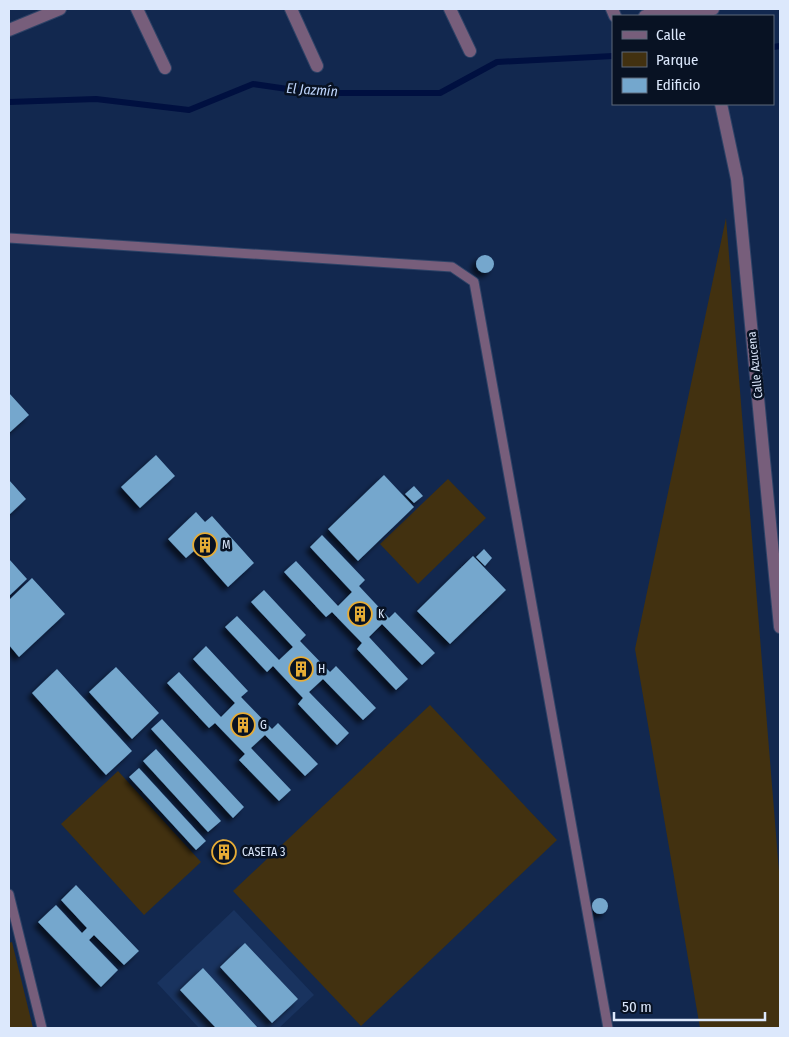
<svg xmlns="http://www.w3.org/2000/svg" width="789" height="1037" viewBox="0 0 789 1037" font-family="'Fira Sans Condensed',sans-serif">
<style>
.built{fill:#19335f}
.green{fill:#423110}
.lines{fill:none;stroke-linecap:round;stroke-linejoin:round}
.stream{stroke:#001040;stroke-width:6}
.building{fill:#74a7cd;filter:url(#shadow)}
.service-casing{stroke:#2e4367;stroke-width:11}
.minor-casing{stroke:#2e4367;stroke-width:14}
.service{stroke:#775e7b;stroke-width:9}
.minor{stroke:#775e7b;stroke-width:12}
.labels{text-anchor:middle;dominant-baseline:central;stroke-width:5;stroke-linejoin:round;paint-order:stroke}
.street-label{font-size:12px;fill:#dce8fc;stroke:#081223}
.poi-label{font-size:12px;fill:#dce8fc;stroke:#081223;text-anchor:start}
.water-label{font-size:14px;font-style:italic;fill:#bfd6fd;stroke:#081223}
</style>
<defs>
<filter id="shadow"><feDropShadow dx="-4.5" dy="4.5" stdDeviation="2.5" flood-color="#0009"/></filter>
</defs>
<rect width="100%" height="100%" fill="#12284f"/>
<path class="built" d="M234,910L314,995L279,1028H199L157,983Z"/>
<path class="green" d="M726,218L780,884V1028H700L635,649Z
M448,479L486,518L418,584L380,544Z
M430,705L557,840L361,1026L233,891Z
M118,771L201,862L144,915L61,824Z
M12,942L33,1028H9V943Z"/>
<g class="lines">
<path class="stream" d="M773,47L780,46
M9,102L96,99L189,110L253,84L315,93H440L497,62L613,56"/>
</g>
<path class="building" d="M476 264a9 9 0 1 1 18 0a9 9 0 1 1-18 0Z
M9,393L29,415L9,433Z
M156,455L175,476L140,508L121,487Z
M384,475L414,507L358,561L328,529Z
M9,480L26,499L9,515Z
M414,486L423,496L414,503L405,494Z
M196,512L205,522L212,516L254,563L228,587L195,550L186,558L168,539Z
M322,535L365,580L359,586L389,618L395,612L435,653L422,665L382,624L369,637L408,679L396,690L357,649L362,643L332,612L326,617L284,572L296,561L338,606L352,592L310,547Z
M484,549L492,558L485,566L476,557Z
M473,556L506,590L450,644L417,611Z
M9,559L27,579L9,596Z
M32,578L65,614L19,657L9,645V600Z
M264,590L306,635L300,641L330,672L336,666L376,708L363,720L323,679L309,692L349,733L337,745L298,704L303,698L273,666L267,672L225,627L237,616L279,660L293,647L251,602Z
M206,646L248,691L241,697L272,729L278,723L318,764L305,776L265,735L251,748L291,790L279,801L239,760L245,754L215,723L209,728L167,683L179,672L221,717L235,703L193,659Z
M116,667L159,713L132,739L89,692Z
M57,669L132,751L106,775L32,693Z
M162,719L244,807L233,818L151,729Z
M156,749L221,821L208,832L143,761Z
M139,768L206,841L196,850L129,777Z
M223,839L236,853L225,864L212,850Z
M76,885L139,951L124,965L94,935L89,940L118,970L101,987L38,922L56,905L82,933L87,928L61,900Z
M592 906a8 8 0 1 1 16 0a8 8 0 1 1-16 0Z
M245,943L298,999L272,1023L220,967Z
M203,968L258,1028H216L180,990Z"/>
<g class="lines">
<g class="service-casing">
<path id="service" d="M9,238L452,267L474,282L608,1028
M9,894L42,1028"/>
</g>
<g class="minor-casing">
<path id="minor" d="M137,9L165,68
M291,9L317,66
M450,9L470,51
M612,9L615,16
M645,16L713,9
M9,30L60,9
M721,104L737,179L780,627"/>
</g>
<use href="#service" class="service"/>
<use href="#minor" class="minor"/>
</g>
<defs>
<g id="building-ring" transform="scale(1.25)"><circle r="9.5" fill="#081223" stroke="#e6ac36" stroke-width="1.5"/><path d="M-4-6H4V6H1V3H-1V6H-4ZM-2.5-4.3h1.7v1.8h-1.7ZM.8-4.3h1.7v1.8H.8ZM-2.5-1h1.7V.8h-1.7ZM.8-1h1.7V.8H.8Z" fill="#e6ac36"/></g>
</defs>
<g fill-rule="evenodd">
<use href="#building-ring" x="205" y="545"/>
<use href="#building-ring" x="360" y="614"/>
<use href="#building-ring" x="301" y="669"/>
<use href="#building-ring" x="243" y="725"/>
<use href="#building-ring" x="224" y="852"/>
</g>
<g class="labels">
<g class="street-label">
<text transform="translate(755 365) rotate(-96)">Calle Azucena</text>
</g>
<g class="poi-label">
<text x="222" y="545">M</text>
<text x="378" y="614">K</text>
<text x="318" y="669">H</text>
<text x="260" y="725">G</text>
<text x="242" y="852">CASETA 3</text>
</g>
<g class="water-label">
<text transform="translate(312 90) rotate(4)">El Jazmín</text>
</g>
</g>
<rect width="789" height="1037" fill="none" stroke="#dce8fc" stroke-width="20"/>
<rect x="612" y="15" width="162" height="90" fill="#081223" stroke="#5d687a"/>
<rect x="622" y="31" width="25" height="8" fill="#775e7b" stroke="#5d687a"/>
<text x="656" y="40" font-size="15" fill="#dce8fc">Calle</text>
<rect x="622" y="52" width="25" height="15" fill="#423110" stroke="#5d687a"/>
<text x="656" y="65" font-size="15" fill="#dce8fc">Parque</text>
<rect x="622" y="78" width="25" height="15" fill="#74a7cd" stroke="#5d687a"/>
<text x="656" y="90" font-size="15" fill="#dce8fc">Edificio</text>
<path d="M614 1012v8h151v-8" fill="none" stroke="#dce8fc" stroke-width="2.5"/>
<text x="622" y="1012" font-size="15" fill="#dce8fc" stroke="#081223" stroke-width="4" paint-order="stroke">50 m</text>
</svg>
